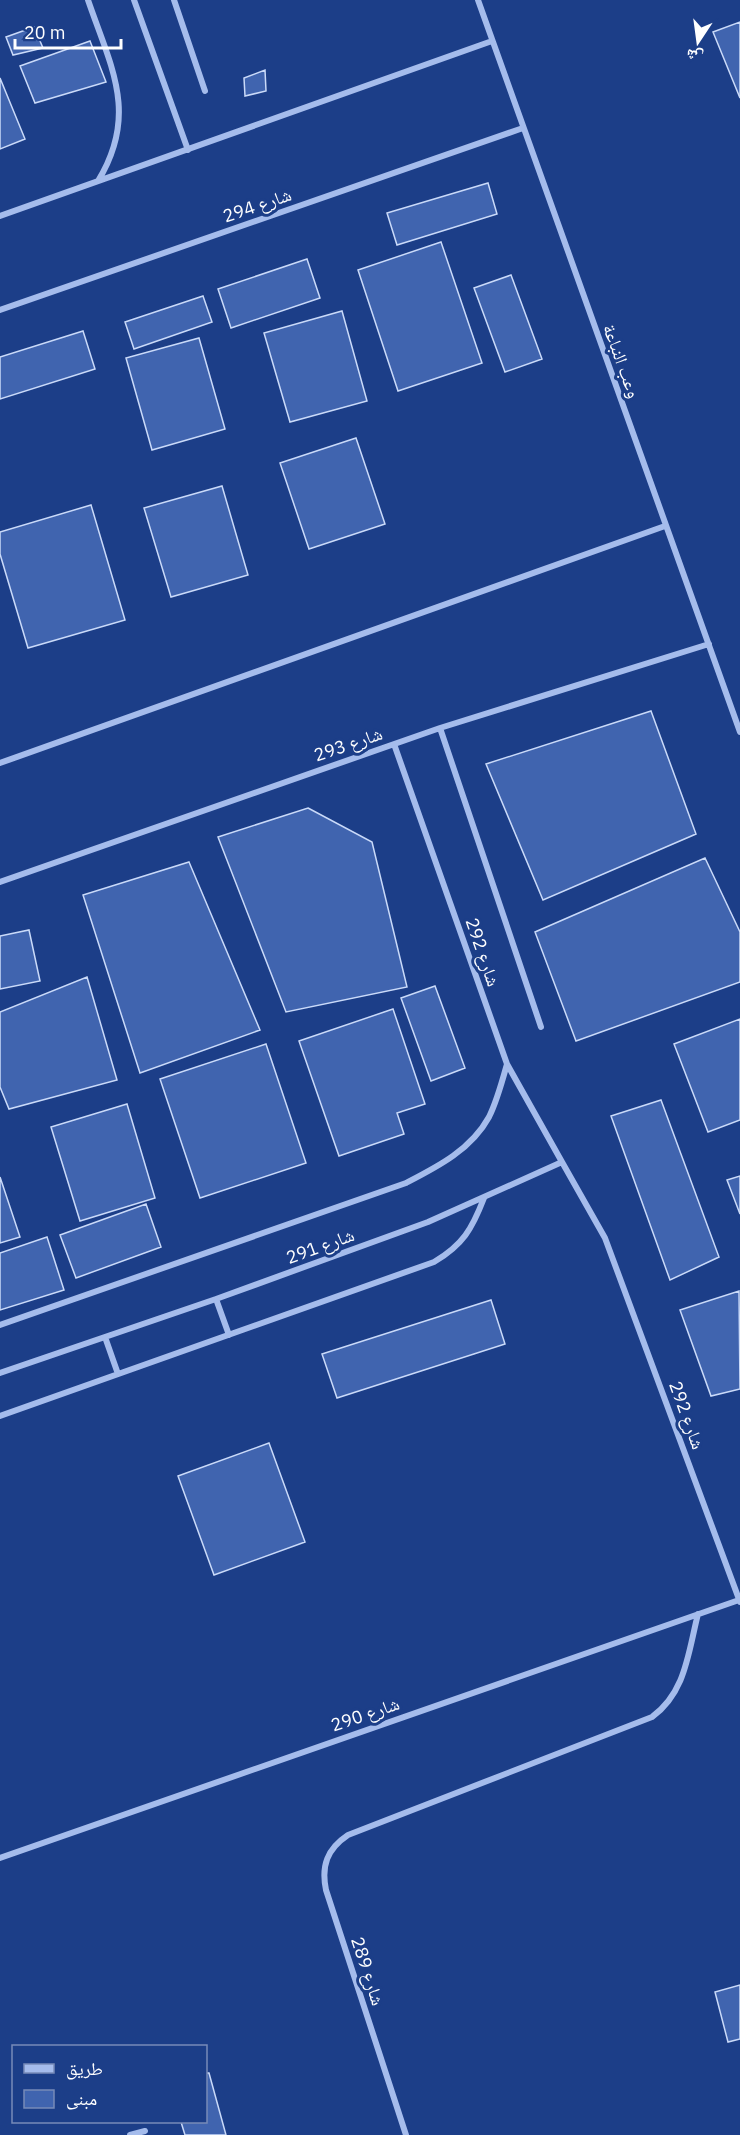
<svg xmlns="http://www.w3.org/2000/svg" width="740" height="2135" viewBox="0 0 740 2135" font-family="'IBM Plex Sans','Noto Naskh Arabic',sans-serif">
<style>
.building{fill:#4064af;stroke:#cadaf9;stroke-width:1.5}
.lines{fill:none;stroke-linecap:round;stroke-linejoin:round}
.minor{stroke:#a5bcec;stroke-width:6}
.labels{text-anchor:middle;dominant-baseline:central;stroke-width:6;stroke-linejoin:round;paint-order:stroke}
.street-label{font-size:18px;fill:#fff;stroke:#1c3e88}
</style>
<rect width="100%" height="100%" fill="#1c3e88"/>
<path class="building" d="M740,22V98L713,32Z
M34,27L43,48L13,55L6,37Z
M90,41L106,82L35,103L20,66Z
M265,70L266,91L245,96L244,78Z
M0,78L25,139L0,149Z
M488,183L497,214L397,245L387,213Z
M441,242L482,363L398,391L358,270Z
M307,259L320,298L231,328L218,289Z
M511,275L542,359L505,372L474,288Z
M203,296L212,322L134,349L125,322Z
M342,311L367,401L290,422L264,333Z
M83,331L95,369L0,399V357Z
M199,338L225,429L152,450L126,358Z
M356,438L385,524L309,549L280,463Z
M222,486L248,575L171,597L144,508Z
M91,505L125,620L28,648L0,554V532Z
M651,711L696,834L543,900L486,764Z
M308,808L372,842L407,987L286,1012L218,837Z
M705,858L740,932V982L576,1041L535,932Z
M189,862L260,1030L140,1073L83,895Z
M29,930L40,981L0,989V936Z
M87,977L117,1080L9,1109L0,1087V1012Z
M435,986L465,1068L431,1081L401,998Z
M393,1009L425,1104L397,1113L404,1134L339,1156L299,1041Z
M740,1019V1120L708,1132L674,1044Z
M266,1044L306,1163L200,1198L160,1079Z
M661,1100L719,1257L670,1280L611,1116Z
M127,1104L155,1198L80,1221L51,1127Z
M740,1176V1214L727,1180Z
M0,1177L20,1237L0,1243Z
M146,1204L161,1247L76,1278L60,1235Z
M47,1237L64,1290L0,1310V1253Z
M739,1291L740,1389L711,1396L680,1310Z
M491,1300L505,1344L337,1398L322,1354Z
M269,1443L305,1542L214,1575L178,1476Z
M740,1985V2039L728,2042L715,1992Z
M206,2073H209L226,2135H185L181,2122H206Z"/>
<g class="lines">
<path class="minor" d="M88,0C111,67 139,114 98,181
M134,0L188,150
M174,0L205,91
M478,0L740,732
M0,216L492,41
M0,310L523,128
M440,728L541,1027
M394,744L507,1064L562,1162
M0,763L665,526
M0,882L440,728L709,644
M216,1299L229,1335
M0,1325L406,1183C437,1167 471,1150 489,1117C497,1101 502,1082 507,1064
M105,1337L118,1374
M0,1373L216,1299L428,1222L562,1162L605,1238L740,1602
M0,1416L434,1262C463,1245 472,1229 484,1198
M0,1858L739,1600
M130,2135L145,2131
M406,2135L326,1890C321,1866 327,1849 348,1835L652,1717C686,1692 688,1653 698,1614"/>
</g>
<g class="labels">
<g class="street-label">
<text transform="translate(257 205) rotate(-19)">شارع 294</text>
<text transform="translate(622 361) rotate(70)">وعب النباعة</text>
<text transform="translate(348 744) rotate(-19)">شارع 293</text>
<text transform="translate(483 952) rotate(71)">شارع 292</text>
<text transform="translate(320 1246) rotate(-20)">شارع 291</text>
<text transform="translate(687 1415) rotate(70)">شارع 292</text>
<text transform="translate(365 1714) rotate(-19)">شارع 290</text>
<text transform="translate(368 1971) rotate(72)">شارع 289</text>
</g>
</g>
<rect x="12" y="2045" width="195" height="78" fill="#1c3e88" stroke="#778bb8" stroke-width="1.5"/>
<rect x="24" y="2064" width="30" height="9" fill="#a5bcec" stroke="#778bb8" stroke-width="1.5"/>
<text x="66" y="2075" font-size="18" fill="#ffffff">طريق</text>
<rect x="24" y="2090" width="30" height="18" fill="#4064af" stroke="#778bb8" stroke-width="1.5"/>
<text x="66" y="2105" font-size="18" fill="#ffffff">مبنى</text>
<g transform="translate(698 42) rotate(193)" stroke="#1c3e88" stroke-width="4.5" paint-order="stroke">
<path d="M0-4.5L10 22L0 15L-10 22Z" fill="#ffffff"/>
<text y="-9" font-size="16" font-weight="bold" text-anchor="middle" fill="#ffffff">ش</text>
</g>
<path d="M15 39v9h106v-9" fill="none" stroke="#ffffff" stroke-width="3"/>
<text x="24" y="39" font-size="18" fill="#ffffff" stroke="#1c3e88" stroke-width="4.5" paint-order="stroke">20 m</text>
</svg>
